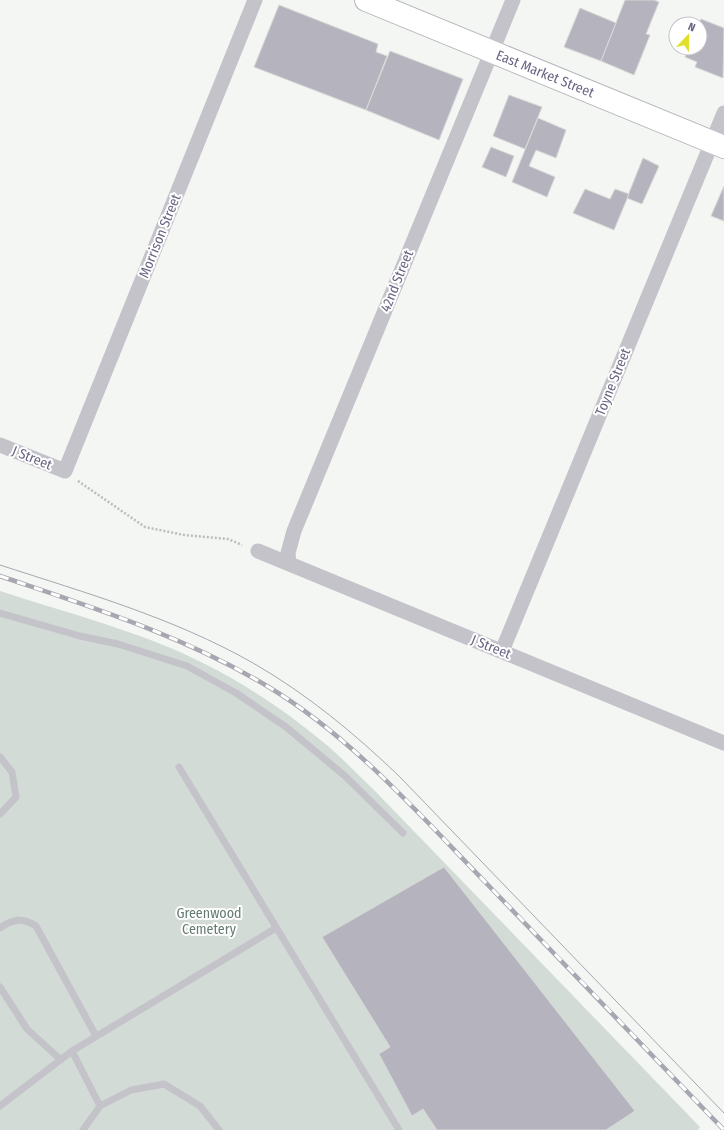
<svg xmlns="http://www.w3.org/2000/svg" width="724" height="1130" viewBox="0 0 724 1130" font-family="'Fira Sans Condensed',sans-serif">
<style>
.green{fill:#d2dbd5}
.building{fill:#b5b4be;stroke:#d6d7d5}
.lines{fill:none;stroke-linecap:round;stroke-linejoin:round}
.primary-casing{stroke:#b8b6be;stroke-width:24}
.path{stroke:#bcbbbf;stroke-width:2.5;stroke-dasharray:2 2;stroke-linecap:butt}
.service{stroke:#c5c3ca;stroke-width:7}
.minor{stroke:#c5c3ca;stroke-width:15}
.primary{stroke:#fff;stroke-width:22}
.tram{stroke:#a8a6b0;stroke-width:1}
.rail-casing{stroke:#a8a6b0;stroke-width:4.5}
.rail{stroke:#fff;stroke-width:3;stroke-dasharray:9;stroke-linecap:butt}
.labels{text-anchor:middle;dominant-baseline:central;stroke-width:4;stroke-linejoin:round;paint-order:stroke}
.street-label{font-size:14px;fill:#6b6583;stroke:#fff}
.park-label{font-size:14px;fill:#647b71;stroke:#fff}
</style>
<rect width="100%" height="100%" fill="#f3f6f3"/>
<path class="green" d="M0,591C67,613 143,632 205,664C247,685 287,712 323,742C341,757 357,774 374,790L700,1127L698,1130H0Z"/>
<path class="building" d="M625,0H654L659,2L646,34L650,35L634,75L601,61Z
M279,5L378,44L376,52L387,56L366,110L254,67Z
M580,8L616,23L601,61L564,47Z
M701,19L724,28L723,78L695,67L697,62L685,57L689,48H700L699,24Z
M390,51L463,79L439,140L366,110Z
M509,95L542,107L525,149L493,136Z
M538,118L566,130L556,158L536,150L529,166L555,177L547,197L512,182Z
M491,147L514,156L506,177L482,167Z
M643,158L659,166L642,204L627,198Z
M724,186V221L711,216Z
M585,189L610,199L615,189L629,194L614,230L573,213Z
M444,867L635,1111L606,1130H437L423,1109L412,1116L379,1054L390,1047L322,937Z"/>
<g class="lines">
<g class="primary-casing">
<path id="primary" d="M366,0L724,147"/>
</g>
<path class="path" d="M78,481L145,527L184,535L228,539L242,545"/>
<path class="service" d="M0,613L80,636L118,644L187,666L236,693L286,727L345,776L403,833
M0,757L12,772L16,797L0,814
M179,767L399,1130
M0,928C13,919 22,917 36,926L96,1036
M0,987L27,1029L61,1060
M72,1051L276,928
M0,1106L72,1051L100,1106
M83,1130L100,1106L131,1090L164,1084L200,1106L219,1130"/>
<path class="minor" d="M0,445L65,471L255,0
M258,551L724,743
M289,564L288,553L294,531L513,0
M502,651L724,113"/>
<use href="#primary" class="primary"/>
<path class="tram" d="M0,565C86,593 174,618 253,663C307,694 354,733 399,776L724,1113"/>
<g class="rail-casing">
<path id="rail" d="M0,576C91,607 184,636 267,686C352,737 419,814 488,885C567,966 645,1048 724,1130"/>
</g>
<use href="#rail" class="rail"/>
</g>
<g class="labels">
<g class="street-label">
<text transform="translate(545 74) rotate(22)">East Market Street</text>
<text transform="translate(160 236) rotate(-68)">Morrison Street</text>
<text transform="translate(397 281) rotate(-68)">42nd Street</text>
<text transform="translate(613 382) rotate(-68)">Toyne Street</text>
<text transform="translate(32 458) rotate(22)">J Street</text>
<text transform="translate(491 647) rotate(22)">J Street</text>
</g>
<g class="park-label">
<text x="209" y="913">Greenwood<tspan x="209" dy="16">Cemetery</tspan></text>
</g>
</g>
<g transform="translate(688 36) rotate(22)"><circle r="19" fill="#ffffff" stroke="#c4c1cd"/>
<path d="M0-3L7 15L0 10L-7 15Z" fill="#e1df28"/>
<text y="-6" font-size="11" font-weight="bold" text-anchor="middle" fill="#6b6583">N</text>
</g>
</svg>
